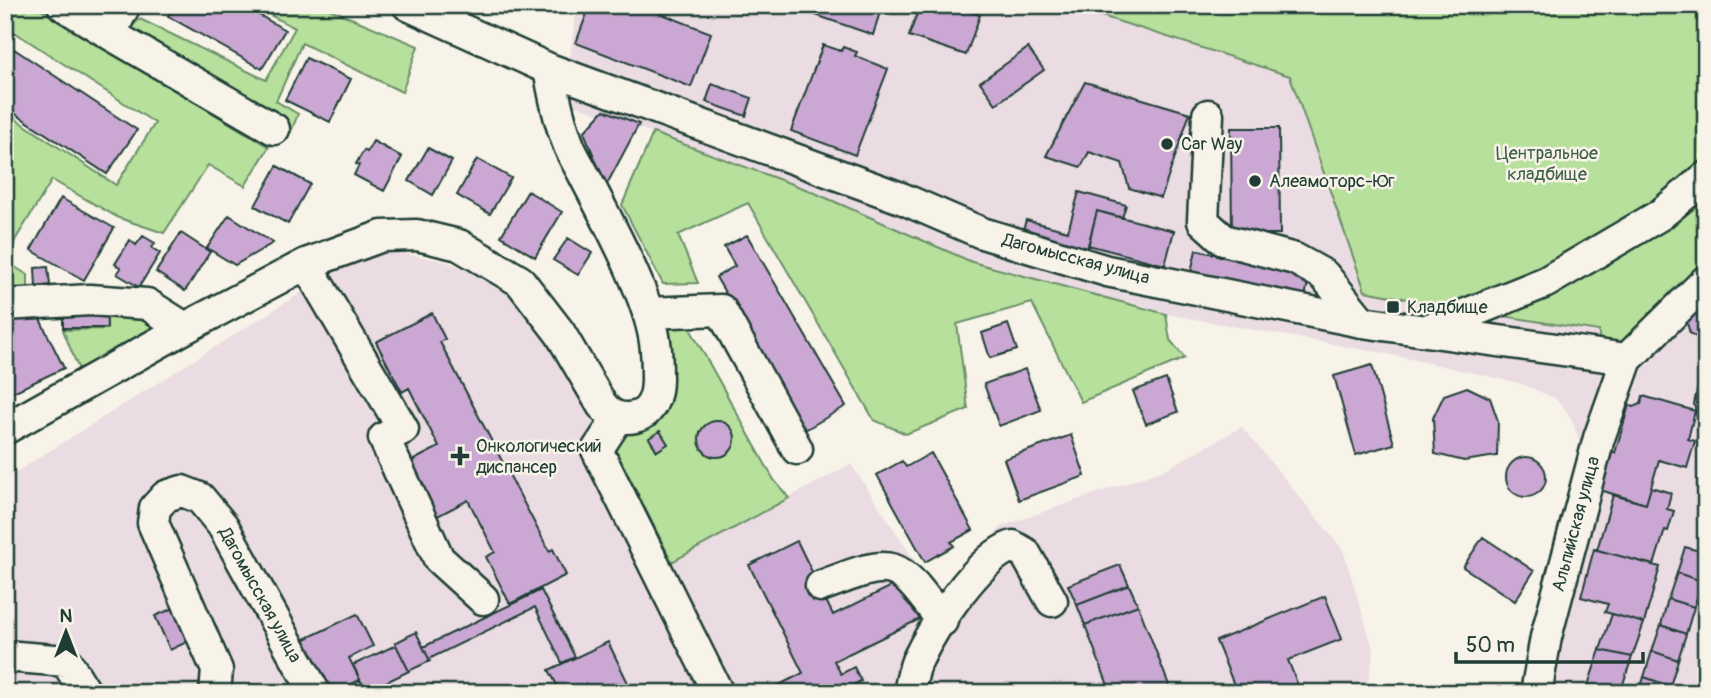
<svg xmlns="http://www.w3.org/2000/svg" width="1711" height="698" viewBox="0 0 1711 698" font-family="Pangolin,sans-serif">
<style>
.built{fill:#eadce2}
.green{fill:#b6e09c;stroke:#6a8e68;stroke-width:2}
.building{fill:#caa8d3;stroke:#1f3d34;stroke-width:2}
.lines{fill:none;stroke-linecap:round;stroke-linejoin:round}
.minor-casing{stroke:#1f3d34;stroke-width:35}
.minor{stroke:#f7f3e8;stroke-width:30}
.poi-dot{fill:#1f3d34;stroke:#f7f3e8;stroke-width:2.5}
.labels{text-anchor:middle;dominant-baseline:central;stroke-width:5;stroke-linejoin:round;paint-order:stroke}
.poi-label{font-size:18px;fill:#1f3d34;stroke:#f7f3e8;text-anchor:start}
.park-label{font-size:18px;fill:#3d5e49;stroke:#f7f3e8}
.street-label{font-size:18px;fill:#1f3d34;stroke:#f7f3e8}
</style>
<rect width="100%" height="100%" fill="#f7f3e8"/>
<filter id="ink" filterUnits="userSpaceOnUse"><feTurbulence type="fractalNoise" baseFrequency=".0143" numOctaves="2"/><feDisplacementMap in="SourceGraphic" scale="14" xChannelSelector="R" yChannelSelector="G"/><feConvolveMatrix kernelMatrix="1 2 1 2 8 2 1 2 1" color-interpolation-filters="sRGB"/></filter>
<g filter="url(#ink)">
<path class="built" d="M577,5H1067L1290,75L1365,291L1471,311L1599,331L1598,366L1706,275V693H1532L1587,463L1572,421L1565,409L1555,398L1519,383L1388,354L1166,314L972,262L808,190L578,106L555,111L568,73Z
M382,249L447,262L508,285L623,437L672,561L851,464L917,564L944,596L1002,526L1164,470L1242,427L1343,550L1374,652L1366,693H17L5,666V479L331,274Z"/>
<path class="green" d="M5,5H34L269,147L245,186L208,165L164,233L119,218L52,180L9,250L5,247V112L116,185L155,123L5,26Z
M251,5H320L418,46L402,92L302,43L276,101L298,114L291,132L129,29L140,19L266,80L295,28Z
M1067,5H1706V275L1598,367L1599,331L1471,311L1365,291L1290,76Z
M653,133L808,190L972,262L1166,314L1170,340L1185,358L1081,402L1032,303L957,324L968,409L906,434L874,420L748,203L678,235L698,283L663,284L622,205Z
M5,261L28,275V290L5,292Z
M107,304L170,321L87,390L63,330L107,329Z
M683,316L774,480L789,498L672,562L615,449L623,437L658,412L672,380L665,331Z"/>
<path class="building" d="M174,5H242L285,30L262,69L168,16Z
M590,5H639L711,33L691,87L576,43Z
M787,5H882L873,35Z
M920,5H953L980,15L966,55L909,36Z
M5,43L137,130L107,174L5,107Z
M823,45L841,51L843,47L857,52L855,56L888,69L855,155L791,131Z
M1028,48L1044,70L996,104L980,82Z
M306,58L351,79L330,122L285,100Z
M1085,82L1190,113L1161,198L1129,188L1122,163L1089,152L1081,167L1046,156Z
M712,84L752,98L746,116L706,102Z
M604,110L639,124L606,186L584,132Z
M1231,128H1279L1280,234H1232Z
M373,141L402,157L384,191L354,175L359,165L356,164L364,150L367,152Z
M428,148L452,161L433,195L409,181Z
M477,159L511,178L490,214L457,195Z
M277,166L310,184L288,224L255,206Z
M528,191L562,212L535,257L501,236Z
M1079,192L1126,205L1122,218L1097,211L1086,255L1021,237L1026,220L1068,231Z
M61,198L114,228L84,280L31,250Z
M1097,211L1174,231L1165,265L1088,245Z
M229,215L273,243L235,265L207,248Z
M181,233L210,252L185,291L156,272Z
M747,235L846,406L805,430L716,277L735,266L724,247Z
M143,236L155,243L152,248L160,253L139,287L117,274L121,268L115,264L130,240L136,245Z
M568,238L592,253L578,275L553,260Z
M1196,250L1309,276L1304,303L1190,277Z
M48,267L50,285L36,287L35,268Z
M1706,297V339L1701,340L1690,333L1686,320Z
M106,303L107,328H63V304Z
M35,309L64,368L5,396V324Z
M432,313L445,339L440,342L549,551L553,549L566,575L510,604L486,557L495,552L468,500L432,519L404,465L439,447L409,388L402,392L376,342Z
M1008,324L1017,350L990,358L982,333Z
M1703,363L1706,364V455L1694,404Z
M1372,365L1394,444L1356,455L1334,376Z
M1025,369L1041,410L999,426L984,384Z
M1166,379L1178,412L1146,424L1133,391Z
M1467,387L1490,398L1498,421L1497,456L1464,461L1435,454L1433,418L1444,395Z
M1643,396L1695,411L1688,439L1695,441L1687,468L1659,460L1646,504L1600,490L1612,451L1615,453L1629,405L1634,407L1641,404Z
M699 439a18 18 0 1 1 36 0a18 18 0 1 1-36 0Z
M660,431L668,444L657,451L649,438Z
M1071,435L1085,476L1019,500L1004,459Z
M931,453L973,530L951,542L954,546L925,562L877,475L902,461L906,467Z
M1506 477a20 20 0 1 1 40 0a20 20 0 1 1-40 0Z
M1651,487L1671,493L1667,509L1674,511L1668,531L1665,530L1654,565L1597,550L1613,495L1646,504Z
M1483,537L1534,571L1515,601L1463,567Z
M797,541L833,615L906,579L924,617L834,661L841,674L854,667L861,681L851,686L854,693H763L803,673L749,565Z
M1685,547L1706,553V570L1702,581L1677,573Z
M1594,549L1660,567L1644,623L1605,612L1608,604L1581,597Z
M1120,565L1129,585L1077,605L1068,585Z
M1677,573L1702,581L1694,607L1668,599Z
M1129,585L1138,605L1085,625L1077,605Z
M541,590L575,657L562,663L535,607L429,659L423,647Z
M1325,596L1342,639L1288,660L1301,693H1235L1237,692L1216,641Z
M1668,599L1694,607L1686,634L1661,625Z
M1138,605L1172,693H1111L1085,625Z
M176,607L191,640L170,650L155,616Z
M357,614L373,646L349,658L360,680L333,693H329L303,640Z
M1612,614L1644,623L1632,657L1600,650Z
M1661,625L1686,634L1678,660L1652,651Z
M416,632L430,661L409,671L395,643Z
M608,642L633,693H561L549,670Z
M396,645L409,671L366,692L353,665Z
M1600,650L1632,657L1620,693L1588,685Z
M1652,651L1678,660L1670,686L1644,677Z
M1702,662L1706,663V691L1696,689Z
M1644,677L1670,686L1668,693H1639Z
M1588,685L1615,693H1586Z"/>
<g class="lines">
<g class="minor-casing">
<path id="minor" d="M63,5L110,34L125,5
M408,5L549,69L901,198L982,233L1107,271L1362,322L1627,359
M110,34L274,129
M1208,115L1203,221L1224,240L1295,259L1324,275L1362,322
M306,264L403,429L384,438L439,559L483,599
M5,305L90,300L147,304L185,328
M648,313L721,310L797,449
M1427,330L1546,282L1660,215L1706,177
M618,418L597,450L718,693
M5,429L185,328L306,264L382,236L417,235L459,245L520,281L560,333L602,405C611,416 620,420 635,417C652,413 657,395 657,379C657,367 657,354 655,342C648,293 607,220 584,175C579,165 573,156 569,146C559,121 554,96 549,69
M821,586C895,558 895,557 942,621
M5,656L66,661L86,693
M215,693L217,670L153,523L155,508L166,496L182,491L200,498L223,526L315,693
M909,693C911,683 913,671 917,661C932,629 979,556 1013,546L1025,553L1052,601
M1536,693L1546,637L1599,438L1627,359L1706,281"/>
</g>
<use href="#minor" class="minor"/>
</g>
</g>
<g class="poi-dot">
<circle cx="1167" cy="144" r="7"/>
<circle cx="1255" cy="181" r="7"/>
<rect x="1386" y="300" width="14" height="14" rx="3.5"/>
<path d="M456.5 445.5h7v7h7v7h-7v7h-7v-7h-7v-7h7z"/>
</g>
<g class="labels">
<g class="poi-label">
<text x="1181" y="144">Car Way</text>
<text x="1269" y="181">Алеамоторс-Юг</text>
<text x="1407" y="307">Кладбище</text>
<text x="476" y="446">Онкологический<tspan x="476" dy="21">диспансер</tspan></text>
</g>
<g class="park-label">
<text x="1547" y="153">Центральное<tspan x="1547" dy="21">кладбище</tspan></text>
</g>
<g class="street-label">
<text transform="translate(1076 259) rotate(15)">Дагомысская улица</text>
<text transform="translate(1576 524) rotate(-75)">Альпийская улица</text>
<text transform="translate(260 595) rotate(61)">Дагомысская улица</text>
</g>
</g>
<rect width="1711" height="698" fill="none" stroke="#f7f3e8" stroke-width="28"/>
<rect x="14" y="14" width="1683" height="670" fill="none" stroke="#1f3d34" stroke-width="2.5" filter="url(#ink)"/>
<g transform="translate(66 632)" stroke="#f7f3e8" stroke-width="5" paint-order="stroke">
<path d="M0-5L12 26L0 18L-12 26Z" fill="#1f3d34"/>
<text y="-10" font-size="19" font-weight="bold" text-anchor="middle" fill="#1f3d34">N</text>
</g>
<path d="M1456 652v10h187v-10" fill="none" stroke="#1f3d34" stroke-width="3.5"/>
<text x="1466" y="652" font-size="21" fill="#1f3d34" stroke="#f7f3e8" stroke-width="5" paint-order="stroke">50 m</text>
</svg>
